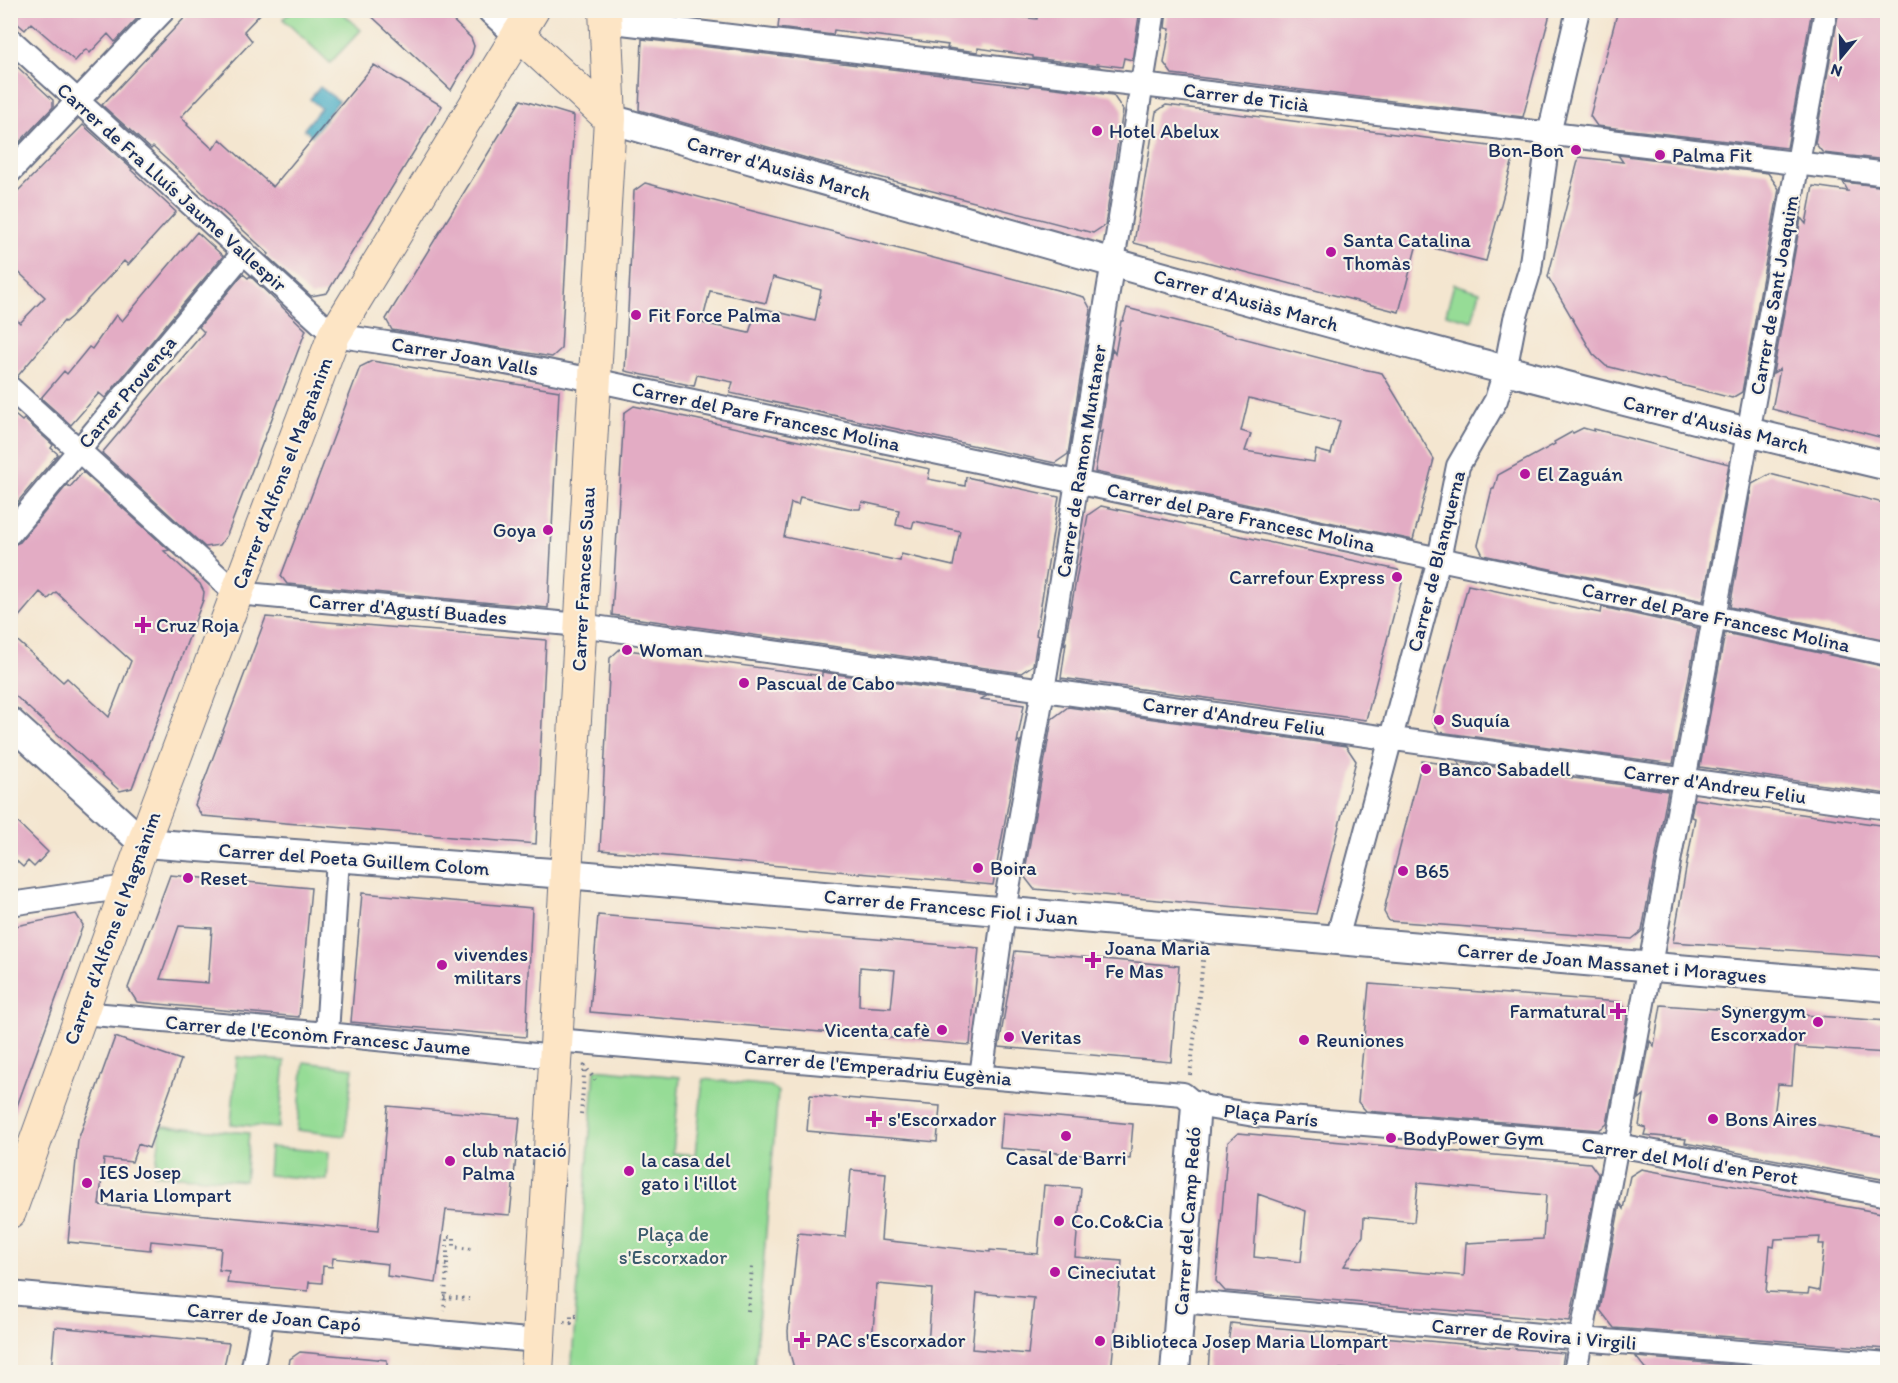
<svg xmlns="http://www.w3.org/2000/svg" width="1898" height="1383" viewBox="0 0 1898 1383" font-family="Itim,sans-serif">
<style>
.green{fill:#96dc96;stroke:#58867a;stroke-width:1.5}
.water{fill:#45acc5;stroke:#306e92;stroke-width:1.5}
.building{fill:#e3acc4;fill-rule:evenodd}
.lines{fill:none;stroke-linecap:round;stroke-linejoin:round}
.minor-casing{stroke:#676f86;stroke-width:26}
.tertiary-casing{stroke:#676f86;stroke-width:32}
.secondary-casing{stroke:#676f86;stroke-width:34}
.path{stroke:#676f86;stroke-width:4;stroke-dasharray:1.5 4.5;stroke-linecap:butt}
.minor{stroke:#fff;stroke-width:22}
.tertiary{stroke:#fff;stroke-width:28}
.secondary{stroke:#fde5c5;stroke-width:32}
.poi-dot{fill:#b5179e;stroke:#f7f3e8;stroke-width:2}
.labels{text-anchor:middle;dominant-baseline:central;stroke-width:4.5;stroke-linejoin:round;paint-order:stroke}
.street-label{font-size:20px;fill:#1b2f5e;stroke:#f7f3e8}
.poi-label{font-size:20px;fill:#1b2f5e;stroke:#f7f3e8;text-anchor:start}
.park-label{font-size:20px;fill:#3a5a6c;stroke:#f7f3e8}
</style>
<rect width="100%" height="100%" fill="#f7f3e8"/>
<filter id="ink" filterUnits="userSpaceOnUse"><feTurbulence type="fractalNoise" baseFrequency=".0167" numOctaves="2"/><feDisplacementMap in="SourceGraphic" scale="12" xChannelSelector="R" yChannelSelector="G"/><feConvolveMatrix kernelMatrix="1 2 1 2 8 2 1 2 1" color-interpolation-filters="sRGB"/></filter>
<filter id="wash" filterUnits="userSpaceOnUse"><feTurbulence type="fractalNoise" baseFrequency=".008" numOctaves="4" result="noise"/><feDisplacementMap in="SourceGraphic" scale="24" xChannelSelector="R" yChannelSelector="G"/><feGaussianBlur stdDeviation="1.35" result="paint"/><feColorMatrix in="noise" values="0 0 0 0 0 0 0 0 0 0 0 0 0 0 0 0 0 1.4 0 .05"/><feComposite in="paint" operator="in"/></filter>
<g filter="url(#wash)">
<rect width="100%" height="100%" fill="#f4e6d0"/>
<path class="green" d="M291,11H341L361,30L330,63L283,19Z
M1454,284L1480,292L1472,321L1446,314Z
M237,1057L285,1061L279,1128L231,1124Z
M304,1062L353,1068L345,1136L297,1130Z
M595,1069L680,1077L673,1153L695,1155L703,1079L771,1086L778,1092L754,1372H571Z
M161,1126L249,1133L245,1181L155,1174Z
M270,1147L329,1152L327,1180L268,1175Z"/>
<path class="water" d="M320,87L339,101L312,136L304,129L321,108L310,99Z"/>
<g id="blocks">
<path class="building" d="M10,10H145L115,42L108,34L90,53L86,49L75,61L31,23L25,30L10,17Z
M192,10H264L244,31L252,41L181,117L188,124L187,125L213,149L220,139L273,187L374,65L442,106L327,293L311,296L267,256L269,254L153,147L151,149L102,105Z
M365,10H442L471,38L474,46L472,54L451,90Z
M780,10H984L983,13L1037,19L1038,10H1140L1132,60L1124,58L1122,67L1097,64L1099,66L1033,58V56L978,48V52L947,48L948,45L834,30L833,35L778,28Z
M1167,10H1551L1523,117L1172,74L1164,63L1170,29L1165,28Z
M1618,10H1812L1787,148L1597,126L1590,116Z
M1839,10H1887V160L1823,153L1815,143Z
M642,39L974,79V80L1029,87L1030,85L1113,95L1123,110L1105,225L1093,233L810,159L639,110Z
M10,60L53,100V107L10,152Z
M521,100L574,116L561,349L552,357L392,330L386,319Z
M1166,105L1505,148L1513,159L1486,261L1417,244L1399,312L1134,243L1156,112Z
M83,125L132,169L131,170L176,212L128,265L124,261L71,317L65,322L64,321L17,377L10,375V314L20,323L45,297L10,264V199Z
M1618,155L1768,173L1779,189L1742,392L1732,398L1606,366L1593,354L1548,277L1579,157L1623,162Z
M1843,182L1887,187V439L1772,409L1780,369L1773,373L1801,218L1806,224L1813,186L1848,191Z
M645,183L1084,297L1091,310L1068,454L1055,463L730,393L733,382L697,375L694,386L625,371L634,191ZM773,277L821,290L815,321L757,307L749,333L702,323L710,291L766,303Z
M197,232L223,256L105,398L99,393L71,425L41,398L64,371L67,374L89,347L92,349L116,315L122,321Z
M243,274L248,278L250,276L306,330L227,535L220,545L205,547L102,453L204,332L199,327Z
M1127,308L1358,368L1382,373L1434,459L1413,540L1095,472L1102,431L1099,433L1112,349L1115,354L1121,321H1123ZM1249,398L1340,421L1331,454L1316,450L1314,462L1245,451L1251,434L1241,431Z
M372,361L559,391L548,608L287,584L281,576L360,367Z
M634,406L930,469L928,479L965,486L966,477L1059,497L1036,635L1038,636L1033,665L1021,673L612,615L624,413ZM800,497L854,509H860L862,502L899,510L896,525L912,528L914,521L960,531L953,566L901,554L900,561L784,537L791,503L798,505Z
M10,411L22,421L24,419L53,445L51,448L58,454L10,511Z
M1583,428L1594,431V429L1729,464L1703,601L1483,555L1478,545L1492,489H1494L1498,475L1555,444L1554,442L1572,432L1573,433Z
M83,472L169,550L164,551L200,584L204,592L203,600L132,788L120,791L10,691V634L63,682L67,678L109,717L131,661L56,592L48,599L40,592L10,627V546L20,542L67,485L70,487Z
M1770,474L1887,504V640L1730,607L1752,484Z
M1101,506L1398,570L1403,579L1366,720L1061,678L1066,643L1064,645L1065,640L1088,515Z
M1468,585L1601,613L1602,607L1698,628L1673,764L1439,732L1432,720Z
M266,617L546,640L536,844L202,816L195,805Z
M1725,633L1887,667V794L1700,767Z
M620,649L822,676V672L987,696L981,699L1024,705L1017,743L1020,741L993,885L600,850L610,658Z
M1068,707L1346,746L1356,761L1316,914L1034,889L1024,876L1052,719Z
M1422,761L1461,766L1458,762L1668,791L1642,931L1632,939L1389,921L1384,912L1386,902Z
M1694,799L1887,826V957L1673,942L1695,818L1691,817Z
M10,815L48,852L34,867L28,861L23,867L10,855Z
M170,875L311,888L299,1017L137,1002L128,988ZM179,926L212,928L208,983L160,979Z
M362,893L532,908L526,1037L351,1022Z
M76,914L83,925L13,1117H10V927Z
M598,915L979,948L970,1045L590,1012ZM860,967L895,970L891,1008L859,1006Z
M1015,951L1179,966L1171,1062L999,1047Z
M1369,984L1620,1002L1628,1012L1607,1124L1599,1130L1366,1111L1358,1102Z
M1661,1005L1887,1021V1053L1795,1047L1792,1085L1778,1084L1774,1117L1887,1137V1180L1685,1143L1686,1139L1644,1135L1646,1128L1639,1126L1644,1095L1639,1099L1650,1041L1654,1046Z
M115,1037L181,1060L149,1148L138,1144L132,1162L104,1159L99,1205L378,1231L388,1106L520,1118L510,1215L446,1210L436,1283L387,1276L388,1264L333,1258L332,1267L323,1266L322,1283L309,1282L308,1291L227,1283L229,1271L219,1270L221,1248L151,1241L150,1250L68,1242L78,1140Z
M810,1095L940,1106L937,1142L807,1131Z
M1003,1112L1133,1124L1130,1159L1000,1148Z
M1238,1133L1590,1163L1598,1174L1570,1321L1225,1291L1216,1281L1228,1142ZM1418,1183L1546,1195L1543,1239L1466,1243L1464,1276L1344,1266L1363,1236L1364,1217L1414,1222ZM1258,1194L1306,1211L1301,1262L1254,1257Z
M1641,1169L1887,1214V1349L1614,1328L1600,1310L1620,1204L1623,1209L1630,1176ZM1820,1237L1819,1244H1824L1819,1291L1809,1289L1808,1294L1766,1292L1770,1246L1774,1247L1775,1239Z
M851,1170L886,1173L881,1240L990,1252V1250L1038,1254L1044,1185L1081,1188L1075,1257L1122,1261L1111,1372H795L789,1350L788,1331L798,1233L845,1237ZM877,1284L932,1289L928,1346L872,1341ZM977,1293L1034,1298L1028,1354L972,1349Z
M1231,1323L1258,1326L1564,1353L1561,1372H1378L1340,1369V1372H1303L1272,1370V1372H1208L1210,1342L1228,1344Z
M55,1327L229,1343L223,1372H51Z
M300,1352L387,1360V1372H288L290,1359Z
M1636,1357L1779,1369L1778,1372H1648Z"/>
</g>
</g>
<g filter="url(#ink)">
<use href="#blocks" fill-opacity="0" stroke="#676f86" stroke-width="1.5"/>
<g class="lines">
<g class="minor-casing">
<path id="minor" d="M605,21L1888,174
M10,39L334,335L459,354L594,380L1888,654
M10,172L164,10
M10,388L236,593L580,625L1888,808
M10,533L244,252
M10,904L127,887
M1337,939L1439,559L1458,466L1496,400L1505,371L1515,319L1530,270L1549,134L1578,10
M81,1013L327,1034L555,1057
M327,1034L338,858
M556,1040L1183,1094L1196,1105L1254,1115L1617,1145L1888,1195
M981,1076L1004,911L1043,690L1154,10
M10,1293L538,1341
M1181,1301L1581,1339L1888,1364
M252,1372L263,1316
M1575,1372L1826,10"/>
</g>
<g class="tertiary-casing">
<path id="tertiary" d="M492,10L518,34
M610,119C1034,241 1458,364 1888,466
M10,722L143,843L566,874L1888,987
M1175,1372L1196,1105"/>
</g>
<g class="secondary-casing">
<path id="secondary" d="M518,34L610,119
M10,1212L143,843L334,335L533,10
M537,1372L610,119L605,10"/>
</g>
<path class="path" d="M584,1065L595,1080
M1190,1075L1204,952
M581,1114L585,1062
M439,1264L447,1265L444,1311
M447,1265V1237H454V1247L472,1249
M444,1297L469,1299
M748,1311L752,1267
M564,1322L571,1323V1316H576"/>
<use href="#minor" class="minor"/>
<use href="#tertiary" class="tertiary"/>
<use href="#secondary" class="secondary"/>
</g>
</g>
<g class="poi-dot">
<circle cx="1097" cy="131" r="6"/>
<circle cx="1576" cy="150" r="6"/>
<circle cx="1660" cy="155" r="6"/>
<circle cx="1331" cy="252" r="6"/>
<circle cx="636" cy="315" r="6"/>
<circle cx="1525" cy="474" r="6"/>
<circle cx="548" cy="530" r="6"/>
<circle cx="1397" cy="577" r="6"/>
<path d="M140 616h6v6h6v6h-6v6h-6v-6h-6v-6h6z"/>
<circle cx="627" cy="650" r="6"/>
<circle cx="744" cy="683" r="6"/>
<circle cx="1439" cy="720" r="6"/>
<circle cx="1426" cy="769" r="6"/>
<circle cx="978" cy="868" r="6"/>
<circle cx="1403" cy="871" r="6"/>
<circle cx="188" cy="878" r="6"/>
<path d="M1090 951h6v6h6v6h-6v6h-6v-6h-6v-6h6z"/>
<circle cx="442" cy="965" r="6"/>
<path d="M1615 1002h6v6h6v6h-6v6h-6v-6h-6v-6h6z"/>
<circle cx="1818" cy="1022" r="6"/>
<circle cx="942" cy="1030" r="6"/>
<circle cx="1009" cy="1037" r="6"/>
<circle cx="1304" cy="1040" r="6"/>
<path d="M871 1110h6v6h6v6h-6v6h-6v-6h-6v-6h6z"/>
<circle cx="1713" cy="1119" r="6"/>
<circle cx="1066" cy="1136" r="6"/>
<circle cx="1391" cy="1138" r="6"/>
<circle cx="450" cy="1161" r="6"/>
<circle cx="629" cy="1171" r="6"/>
<circle cx="87" cy="1183" r="6"/>
<circle cx="1059" cy="1221" r="6"/>
<circle cx="1055" cy="1272" r="6"/>
<path d="M799 1331h6v6h6v6h-6v6h-6v-6h-6v-6h6z"/>
<circle cx="1100" cy="1341" r="6"/>
</g>
<g class="labels">
<g class="street-label">
<text transform="translate(1246 97) rotate(7)">Carrer de Ticià</text>
<text transform="translate(779 168) rotate(16)">Carrer d'Ausiàs March</text>
<text transform="translate(172 187) rotate(42)">Carrer de Fra Lluís Jaume Vallespir</text>
<text transform="translate(1774 295) rotate(-80)">Carrer de Sant Joaquim</text>
<text transform="translate(1246 300) rotate(15)">Carrer d'Ausiàs March</text>
<text transform="translate(465 356) rotate(10)">Carrer Joan Valls</text>
<text transform="translate(127 392) rotate(-50)">Carrer Provença</text>
<text transform="translate(766 416) rotate(12)">Carrer del Pare Francesc Molina</text>
<text transform="translate(1716 424) rotate(14)">Carrer d'Ausiàs March</text>
<text transform="translate(1081 461) rotate(-81)">Carrer de Ramon Muntaner</text>
<text transform="translate(282 473) rotate(-69)">Carrer d'Alfons el Magnànim</text>
<text transform="translate(1241 517) rotate(12)">Carrer del Pare Francesc Molina</text>
<text transform="translate(1436 561) rotate(-76)">Carrer de Blanquerna</text>
<text transform="translate(583 579) rotate(-87)">Carrer Francesc Suau</text>
<text transform="translate(408 609) rotate(5)">Carrer d'Agustí Buades</text>
<text transform="translate(1716 617) rotate(12)">Carrer del Pare Francesc Molina</text>
<text transform="translate(1234 716) rotate(8)">Carrer d'Andreu Feliu</text>
<text transform="translate(1715 784) rotate(8)">Carrer d'Andreu Feliu</text>
<text transform="translate(354 859) rotate(4)">Carrer del Poeta Guillem Colom</text>
<text transform="translate(951 907) rotate(5)">Carrer de Francesc Fiol i Juan</text>
<text transform="translate(112 928) rotate(-70)">Carrer d'Alfons el Magnànim</text>
<text transform="translate(1612 963) rotate(5)">Carrer de Joan Massanet i Moragues</text>
<text transform="translate(318 1035) rotate(5)">Carrer de l'Econòm Francesc Jaume</text>
<text transform="translate(878 1067) rotate(5)">Carrer de l'Emperadriu Eugènia</text>
<text transform="translate(1271 1115) rotate(6)">Plaça París</text>
<text transform="translate(1690 1161) rotate(9)">Carrer del Molí d'en Perot</text>
<text transform="translate(1187 1221) rotate(-86)">Carrer del Camp Redó</text>
<text transform="translate(274 1317) rotate(5)">Carrer de Joan Capó</text>
<text transform="translate(1534 1334) rotate(5)">Carrer de Rovira i Virgili</text>
</g>
<g class="poi-label">
<text x="1109" y="131">Hotel Abelux</text>
<text x="1564" y="150" text-anchor="end">Bon-Bon</text>
<text x="1672" y="155">Palma Fit</text>
<text x="1343" y="240">Santa Catalina<tspan x="1343" dy="23">Thomàs</tspan></text>
<text x="648" y="315">Fit Force Palma</text>
<text x="1537" y="474">El Zaguán</text>
<text x="536" y="530" text-anchor="end">Goya</text>
<text x="1385" y="577" text-anchor="end">Carrefour Express</text>
<text x="156" y="625">Cruz Roja</text>
<text x="639" y="650">Woman</text>
<text x="756" y="683">Pascual de Cabo</text>
<text x="1451" y="720">Suquía</text>
<text x="1438" y="769">Banco Sabadell</text>
<text x="990" y="868">Boira</text>
<text x="1415" y="871">B65</text>
<text x="200" y="878">Reset</text>
<text x="1105" y="948">Joana Maria<tspan x="1105" dy="23">Fe Mas</tspan></text>
<text x="454" y="954">vivendes<tspan x="454" dy="23">militars</tspan></text>
<text x="1606" y="1011" text-anchor="end">Farmatural</text>
<text x="1806" y="1011" text-anchor="end">Synergym<tspan x="1806" dy="23">Escorxador</tspan></text>
<text x="930" y="1030" text-anchor="end">Vicenta cafè</text>
<text x="1021" y="1037">Veritas</text>
<text x="1316" y="1040">Reuniones</text>
<text x="888" y="1119">s'Escorxador</text>
<text x="1725" y="1119">Bons Aires</text>
<text x="1403" y="1138">BodyPower Gym</text>
<text x="462" y="1150">club natació<tspan x="462" dy="23">Palma</tspan></text>
<text x="1066" y="1158" text-anchor="middle">Casal de Barri</text>
<text x="641" y="1160">la casa del<tspan x="641" dy="23">gato i l'illot</tspan></text>
<text x="99" y="1172">IES Josep<tspan x="99" dy="23">Maria Llompart</tspan></text>
<text x="1071" y="1221">Co.Co&amp;Cia</text>
<text x="1067" y="1272">Cineciutat</text>
<text x="816" y="1340">PAC s'Escorxador</text>
<text x="1112" y="1341">Biblioteca Josep Maria Llompart</text>
</g>
<g class="park-label">
<text x="673" y="1234">Plaça de<tspan x="673" dy="23">s'Escorxador</tspan></text>
</g>
</g>
<rect width="1898" height="1383" fill="none" stroke="#f7f3e8" stroke-width="36"/>
<g transform="translate(1841 57) rotate(199)" stroke="#f7f3e8" stroke-width="4.5" paint-order="stroke">
<path d="M0-4.5L10 22L0 15L-10 22Z" fill="#1b2f5e"/>
<text y="-9" font-size="16" font-weight="bold" text-anchor="middle" fill="#1b2f5e">N</text>
</g>
</svg>
